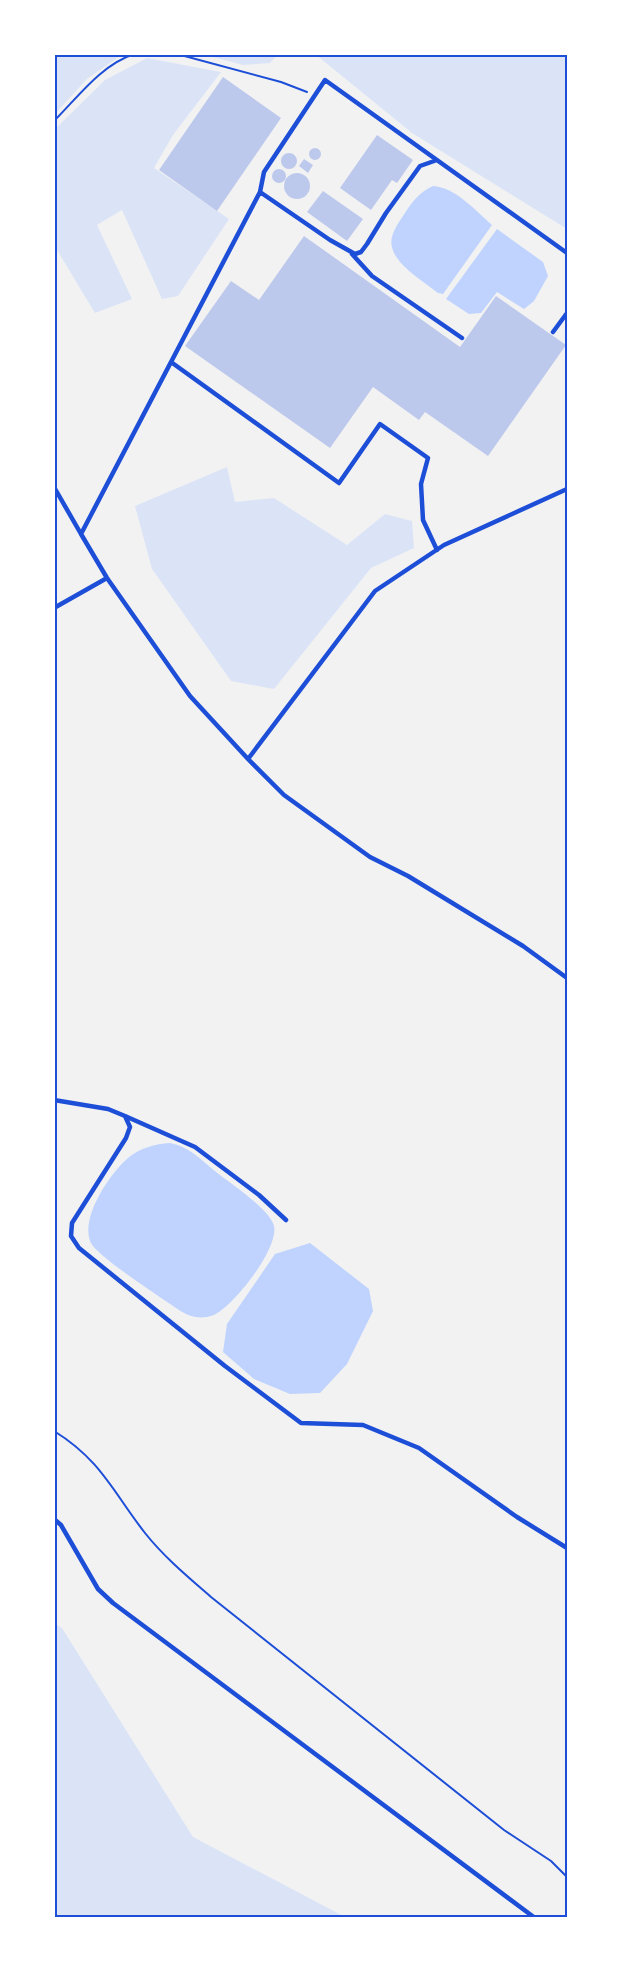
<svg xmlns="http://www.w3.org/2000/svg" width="621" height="1972" viewBox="0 0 621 1972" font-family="'Titillium Web',sans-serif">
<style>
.green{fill:#dbe4f7}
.water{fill:#bfd3fe}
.building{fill:#bdc9ec}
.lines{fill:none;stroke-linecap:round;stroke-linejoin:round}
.path{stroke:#1d4ed8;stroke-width:2}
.service{stroke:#1d4ed8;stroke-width:4.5}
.neatline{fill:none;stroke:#1d4ed8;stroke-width:2}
</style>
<rect width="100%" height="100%" fill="#f2f2f2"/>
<path class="green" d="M54,54H123L87,79L54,115Z
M202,54H278L270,63L243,65Z
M315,54H567V229L412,133Z
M147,58L221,72L173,135L154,168L229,219L178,296L162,299L122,210L97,225L132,299L95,313L54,245V130L105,80Z
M227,467L235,502L274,498L347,545L385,514L412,521L414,548L371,568L274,689L231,681L152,569L135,506Z
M54,1623L62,1628L193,1837L347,1918H54Z"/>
<path class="water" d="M433,186C455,187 476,211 492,225L443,294L438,293C422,280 386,260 392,237C394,229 399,222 403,216C411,203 419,192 433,186Z
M497,229L543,262L548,276L534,301L524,309L497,292L481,313L469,314L446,299Z
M170,1143C191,1147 204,1163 220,1175C233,1185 270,1210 274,1226C279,1248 234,1306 214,1315C200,1320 190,1317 179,1310C162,1298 98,1257 91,1243C79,1219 110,1173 128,1158C140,1148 155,1144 170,1143Z
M310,1243L369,1289L373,1311L347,1364L320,1393L290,1394L254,1379L223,1352L227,1324L275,1254Z"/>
<path class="building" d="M223,77L281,118L217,211L159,170Z
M377,135L413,160L397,183L392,180L371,210L340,188Z
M309 154a6 6 0 1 1 12 0a6 6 0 1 1-12 0Z
M281 161a8 8 0 1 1 16 0a8 8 0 1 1-16 0Z
M304,159L313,165L308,173L299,166Z
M272 176a7 7 0 1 1 14 0a7 7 0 1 1-14 0Z
M284 186a13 13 0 1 1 26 0a13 13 0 1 1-26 0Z
M323,191L363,219L347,241L307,212Z
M304,236L460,347L496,296L566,345L488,456L425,412L419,420L373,387L330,448L185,346L231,281L259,300Z"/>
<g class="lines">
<path class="path" d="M177,54L281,82L307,92
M54,121C78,97 101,65 134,54
M54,1431C101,1460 113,1492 145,1533C164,1557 188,1577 211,1597L504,1830L551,1861L567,1877"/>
<path class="service" d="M260,192L330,240L355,254L361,252L367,244L386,213L420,166L437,160
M352,254L372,276L462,338
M553,332L567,313
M171,362L339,483L380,424L428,458L421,484L423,520L437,550
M54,487L81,534
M567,489L444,545L375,591L248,759L284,795L370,857L408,876L523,946L567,978
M54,608L107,578
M248,759L190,696L107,578L81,534L260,192L264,172L325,80L567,253
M54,1100L108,1109L125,1116L130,1127L126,1138L72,1223L71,1236L79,1248L225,1366L301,1423L363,1425L419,1448L517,1517L567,1548
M125,1116L195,1147L259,1195L286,1220
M54,1519L61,1525L98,1589L113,1603L535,1918"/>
</g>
<rect width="621" height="1972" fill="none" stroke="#ffffff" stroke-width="111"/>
<rect x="56" y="56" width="510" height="1860" class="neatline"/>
</svg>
